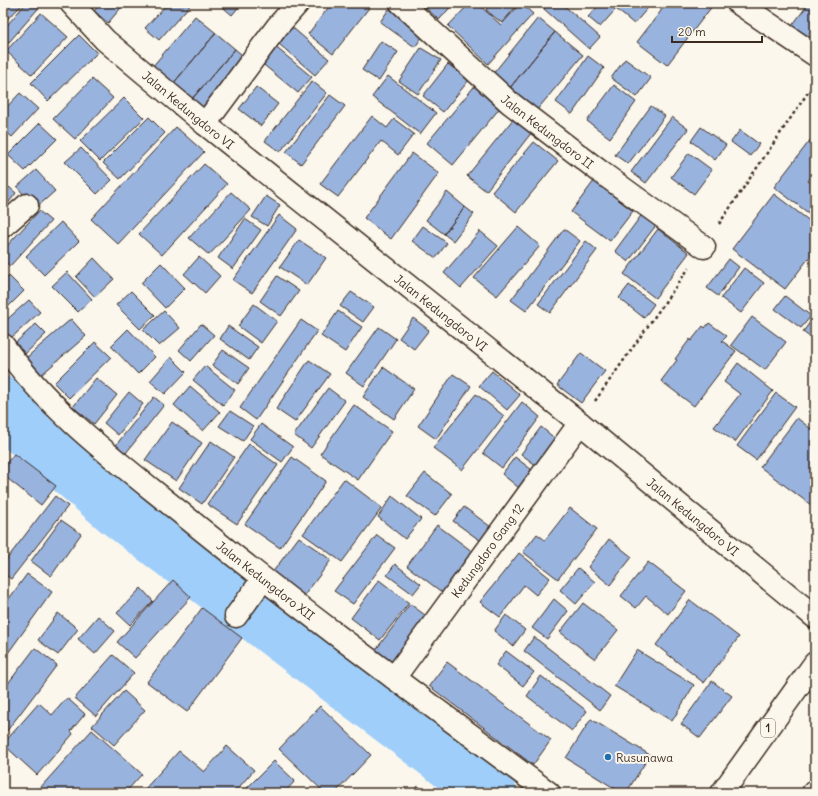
<svg xmlns="http://www.w3.org/2000/svg" width="818" height="796" viewBox="0 0 818 796" font-family="Delius,sans-serif">
<style>
.lines{fill:none;stroke-linecap:round;stroke-linejoin:round}
.river{stroke:#9fcefa;stroke-width:54}
.building{fill:#99b3df;stroke:#3b2a1e}
.minor-casing{stroke:#3b2a1e;stroke-width:25}
.trunk-casing{stroke:#3b2a1e;stroke-width:25}
.path{stroke:#3b2a1e;stroke-width:2.5;stroke-dasharray:3 3;stroke-linecap:butt}
.minor{stroke:#fbf7ec;stroke-width:22}
.trunk{stroke:#fbf7ec;stroke-width:22}
.poi-dot{fill:#1f6fb2;stroke:#fbf7ec;stroke-width:1.5}
.labels{text-anchor:middle;dominant-baseline:central;stroke-width:4;stroke-linejoin:round;paint-order:stroke}
.shield{fill:#fbf7ec;stroke:#75685c;stroke-width:1}
.shield-label{font-size:11px;font-weight:bold;fill:#3b2a1e}
.street-label{font-size:12px;fill:#3b2a1e;stroke:#fbf7ec}
.poi-label{font-size:12px;fill:#3b2a1e;stroke:#fbf7ec;text-anchor:start}
</style>
<rect width="100%" height="100%" fill="#fbf7ec"/>
<filter id="ink" filterUnits="userSpaceOnUse"><feTurbulence type="fractalNoise" baseFrequency=".025" numOctaves="2"/><feDisplacementMap in="SourceGraphic" scale="8" xChannelSelector="R" yChannelSelector="G"/><feConvolveMatrix kernelMatrix="1 2 1 2 8 2 1 2 1" color-interpolation-filters="sRGB"/></filter>
<g filter="url(#ink)">
<g class="lines">
<path class="river" d="M3,403L14,420L119,511L490,793"/>
</g>
<path class="building" d="M3,3H20L22,5L3,23Z
M26,3H43L3,49V30Z
M101,3H125L108,23L94,11Z
M168,3H192L159,40L145,28Z
M218,3H242L232,15Z
M332,3L372,4L333,54L308,34Z
M425,3H454L439,20L423,5Z
M470,3H477L501,25L521,3L533,14L488,64L448,26Z
M492,3H519L502,23L486,10Z
M549,3H561L600,37L589,49L544,9Z
M601,3H609L616,9L600,27L588,17Z
M620,3H652L634,24L616,9Z
M667,3H710L713,5L667,65L637,42Z
M809,3H815V26L806,38L791,27Z
M389,9L425,33L415,47L380,22Z
M41,13L68,37L32,75L6,51Z
M195,16L216,33L172,85L152,67Z
M538,18L555,32L509,89L492,75Z
M286,22L329,59L315,75L272,38Z
M555,32L583,55L536,111L509,89Z
M216,33L235,49L191,100L172,85Z
M79,35L97,53L48,101L31,83Z
M381,41L398,52L379,81L362,70Z
M273,45L312,77L298,93L259,61Z
M421,48L441,60L418,94L399,81Z
M235,49L248,60L204,111L191,100Z
M588,56L604,68L572,114L556,102Z
M625,59L651,78L637,97L611,78Z
M448,64L469,80L443,112L423,96Z
M388,76L436,113L420,134L372,97Z
M92,79L113,98L75,139L53,119Z
M312,81L327,93L280,152L265,141Z
M478,82L504,103L453,165L427,143Z
M614,85L636,102L610,138L587,121Z
M256,87L278,104L261,126L239,109Z
M20,93L38,109L12,137L3,129V111Z
M330,95L345,106L301,164L286,152Z
M124,98L144,118L100,161L80,141Z
M651,106L665,116L628,164L615,155Z
M372,116L387,128L394,119L414,134L398,155L381,141L338,197L320,184Z
M149,117L165,133L120,179L103,163Z
M672,117L688,129L646,183L631,172Z
M514,118L532,132L486,191L467,176Z
M40,123L57,139L25,171L8,155Z
M176,127L204,152L118,244L91,219Z
M701,127L726,145L715,160L691,141Z
M740,130L759,144L750,156L731,142Z
M815,134V172L808,181L815,186V218L774,187Z
M534,142L558,161L516,212L492,192Z
M81,148L112,180L97,194L65,162Z
M412,153L439,173L391,239L364,218Z
M689,153L712,170L694,194L671,177Z
M204,164L227,184L162,255L139,234Z
M36,170L55,191L36,208L17,187Z
M594,181L633,211L610,241L571,212Z
M3,182L16,193L3,210Z
M231,192L251,210L209,255L189,238Z
M447,192L465,207L444,234L426,220Z
M774,194L815,225V250L785,289L732,249Z
M266,196L280,205L267,226L252,217Z
M465,207L474,214L453,241L444,234Z
M39,211L51,221L10,266L3,260V250Z
M643,213L657,224L628,262L615,251Z
M279,215L297,229L252,293L233,280Z
M245,219L261,230L233,269L218,258Z
M61,222L79,241L44,275L26,256Z
M423,226L447,243L436,258L412,241Z
M518,227L540,246L497,296L474,278Z
M564,229L580,241L526,311L511,300Z
M658,229L689,253L655,298L624,274Z
M480,231L498,246L461,288L444,273Z
M299,240L326,258L307,285L280,267Z
M586,241L597,250L550,313L538,304Z
M199,257L220,276L205,293L184,274Z
M94,258L114,279L95,297L76,277Z
M729,259L739,267L718,296L707,288Z
M161,263L185,288L165,308L141,283Z
M744,268L764,283L741,313L721,298Z
M67,272L92,299L78,312L52,286Z
M9,276L24,291L3,312V282Z
M277,276L299,291L281,316L260,301Z
M629,285L654,304L644,318L619,298Z
M131,291L155,315L140,329L116,305Z
M351,292L374,307L363,322L340,306Z
M785,296L811,316L801,328L775,309Z
M29,300L40,312L10,339L3,332V323Z
M254,304L277,321L261,343L238,326Z
M164,311L180,328L159,346L143,330Z
M338,311L362,327L345,352L321,336Z
M752,317L786,342L765,370L731,345Z
M413,318L429,330L414,349L399,338Z
M813,318L815,320V341L803,332Z
M71,319L86,336L41,375L26,358Z
M301,320L317,331L256,420L240,408Z
M709,323L727,336L722,341L736,351L694,406L661,381L677,360L675,359L690,339L691,341L703,326L705,328Z
M36,324L46,334L25,354L15,343Z
M201,324L214,335L191,361L179,350Z
M228,326L258,347L249,360L220,339Z
M379,327L396,339L364,386L346,373Z
M128,329L155,357L138,374L111,346Z
M95,342L111,357L69,398L54,383Z
M223,350L249,368L238,384L212,365Z
M581,353L605,371L581,403L557,385Z
M171,357L186,372L165,394L150,381Z
M309,360L330,374L295,422L276,409Z
M738,363L773,391L735,442L714,427L740,394L724,382Z
M205,366L235,390L223,405L193,380Z
M383,367L414,389L394,419L363,397Z
M492,371L520,395L507,410L479,386Z
M453,374L471,386L436,439L418,426Z
M96,378L117,395L94,424L73,407Z
M190,386L220,412L203,431L174,405Z
M328,388L345,401L311,448L294,435Z
M129,392L143,404L118,435L104,423Z
M776,393L795,407L756,460L737,446Z
M476,394L504,416L462,470L433,448Z
M154,397L164,405L122,458L112,450Z
M522,402L540,417L502,468L483,453Z
M815,402V417L808,412Z
M354,405L392,431L358,480L320,454Z
M230,411L253,426L243,441L219,426Z
M797,418L815,432V508L760,467Z
M172,422L202,443L176,481L145,460Z
M261,424L293,447L282,462L250,439Z
M541,427L557,440L537,466L521,454Z
M211,441L234,457L202,504L179,488Z
M249,444L278,465L237,524L207,504Z
M14,454L56,486L41,505L3,475V467Z
M292,457L326,481L280,548L245,524Z
M515,457L532,470L519,488L502,474Z
M425,473L452,494L435,516L407,496Z
M344,479L382,508L342,562L303,534Z
M55,496L68,506L11,579L3,573V564Z
M392,496L421,519L405,539L378,517Z
M464,507L495,530L485,544L453,521Z
M570,508L597,529L558,579L523,552L537,534L545,540Z
M61,520L81,534L51,576L31,561Z
M437,525L477,555L447,596L407,566Z
M377,535L395,548L353,604L334,591Z
M299,537L331,560L304,596L272,573Z
M609,539L632,557L610,585L588,567Z
M519,553L550,578L536,595L524,585L500,617L480,602Z
M648,562L686,591L668,614L646,596L636,608L621,596Z
M395,564L421,584L413,594L387,575Z
M578,568L595,582L576,604L560,590Z
M27,574L52,592L3,660V607Z
M173,580L191,597L135,658L117,642Z
M379,580L409,603L380,640L351,618Z
M141,588L153,601L130,625L117,613Z
M554,599L568,611L547,639L532,628Z
M690,600L739,637L704,683L656,645Z
M583,603L618,630L595,659L560,632Z
M410,604L429,618L394,665L375,651Z
M202,608L242,638L187,712L147,682Z
M58,613L78,629L58,655L38,640Z
M506,615L525,630L513,646L494,631Z
M98,616L115,631L95,654L78,639Z
M534,637L610,696L600,710L524,651Z
M35,648L57,665L3,736V690Z
M637,650L694,685L672,721L614,686Z
M506,651L534,672L523,686L496,665Z
M113,655L134,673L96,716L75,698Z
M447,662L551,740L533,765L429,686Z
M541,676L587,711L572,731L527,696Z
M712,681L732,696L700,738L681,724Z
M124,691L145,710L114,745L92,726Z
M67,698L85,714L71,731L73,734L37,775L3,744L39,703L52,715Z
M320,706L371,755L335,793H325L279,749Z
M591,719L650,755L626,793H622L566,758Z
M92,730L142,774L125,793H43L39,789Z
M227,746L254,770L234,793H146L143,791L179,751L204,772Z
M274,761L295,781L284,793H242Z
M418,786L429,793H413Z"/>
<g class="lines">
<g class="minor-casing">
<g id="minor">
<path id="s1" d="M71,3L105,40L205,124L580,423L815,617"/>
<path id="s2" d="M401,3L509,102L602,173L704,247"/>
<path d="M738,3L815,55"/>
<path d="M205,124L277,27L298,3"/>
<path d="M3,226L27,205"/>
<path id="s3" d="M3,345C50,412 117,461 181,513C300,610 425,701 549,793"/>
<path d="M236,616L263,579"/>
<path id="s4" d="M394,678L580,423"/>
</g>
</g>
<g class="trunk-casing">
<path id="trunk" d="M722,793L815,663
M813,793L815,791"/>
</g>
<path class="path" d="M719,224L815,82
M595,401L689,268"/>
<use href="#minor" class="minor"/>
<use href="#trunk" class="trunk"/>
</g>
</g>
<circle class="poi-dot" cx="608" cy="757" r="4"/>
<g class="labels">
<rect class="shield" x="761" y="719" width="14" height="18" rx="3"/>
<g class="shield-label">
<text x="768" y="728">1</text>
</g>
<g class="street-label">
<text stroke="none"><textPath href="#s1" startOffset="159">Jalan Kedungdoro VI</textPath></text>
<text stroke="none"><textPath href="#s2" startOffset="195">Jalan Kedungdoro II</textPath></text>
<text stroke="none"><textPath href="#s1" startOffset="483">Jalan Kedungdoro VI</textPath></text>
<text stroke="none"><textPath href="#s1" startOffset="807">Jalan Kedungdoro VI</textPath></text>
<text stroke="none"><textPath href="#s4" startOffset="158">Kedungdoro Gang 12</textPath></text>
<text stroke="none"><textPath href="#s3" startOffset="354">Jalan Kedungdoro XII</textPath></text>
</g>
<g class="poi-label">
<text x="616" y="757">Rusunawa</text>
</g>
</g>
<rect width="818" height="796" fill="none" stroke="#fbf7ec" stroke-width="16"/>
<rect x="8" y="8" width="802" height="780" fill="none" stroke="#3b2a1e" stroke-width="1.5" filter="url(#ink)"/>
<path d="M672 36v6h90v-6" fill="none" stroke="#3b2a1e" stroke-width="2"/>
<text x="678" y="36" font-size="12" fill="#3b2a1e" stroke="#fbf7ec" stroke-width="3" paint-order="stroke">20 m</text>
</svg>
